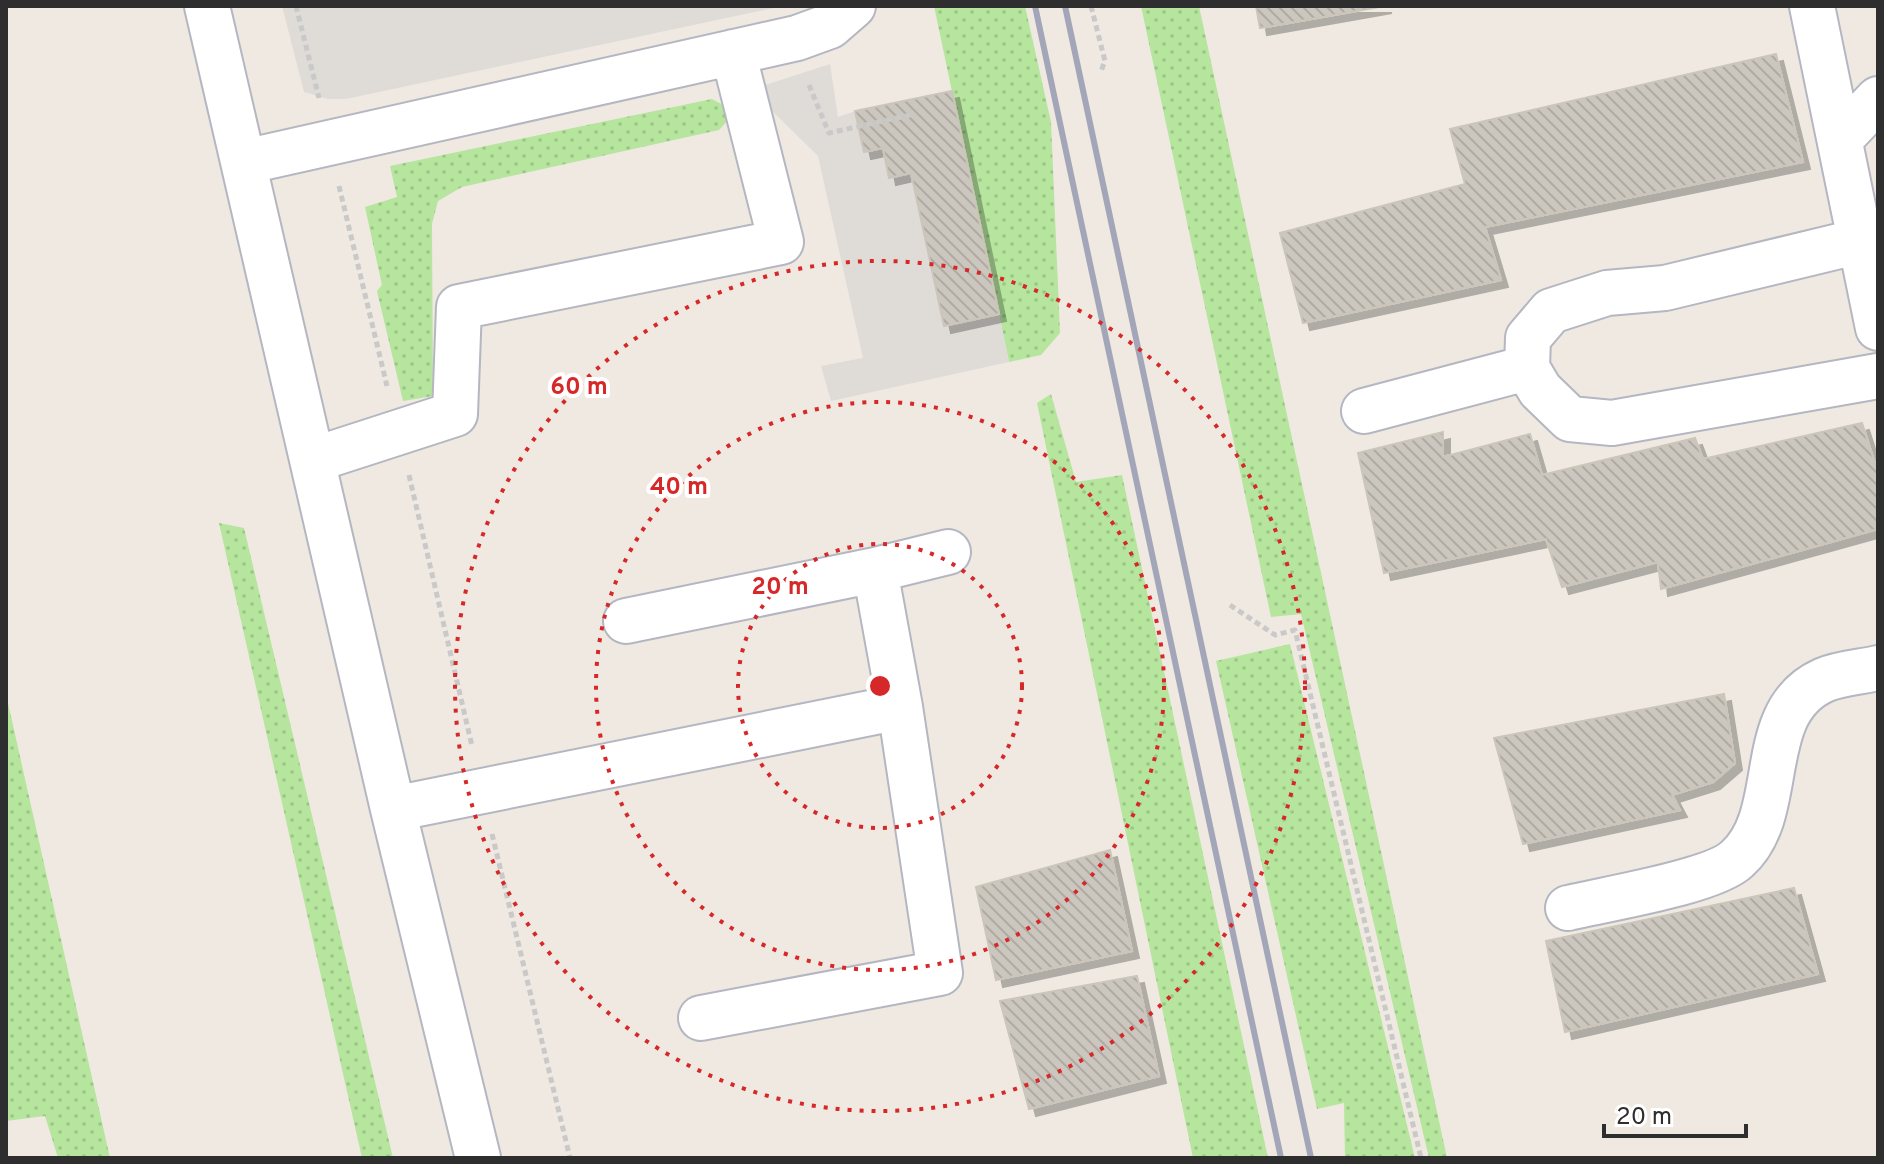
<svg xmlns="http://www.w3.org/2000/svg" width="1884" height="1164" viewBox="0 0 1884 1164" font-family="Overpass,sans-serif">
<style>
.grass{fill:url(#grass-dots)}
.plaza{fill:#dfdcd8}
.building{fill:url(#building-back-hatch);stroke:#cbc5ba;stroke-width:2;filter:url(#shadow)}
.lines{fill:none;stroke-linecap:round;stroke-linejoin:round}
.minor-casing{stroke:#b4b7c1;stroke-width:48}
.path{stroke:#c9c9c9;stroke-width:5;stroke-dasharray:6 4;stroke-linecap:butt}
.minor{stroke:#fff;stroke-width:44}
.rail{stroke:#a3a6b8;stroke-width:6}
.ring{fill:none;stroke:#d62828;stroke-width:4;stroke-dasharray:4 8}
.centre{fill:#d62828;stroke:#fff;stroke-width:4}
.ring-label{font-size:24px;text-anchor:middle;font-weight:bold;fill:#d62828;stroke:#fff;stroke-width:8;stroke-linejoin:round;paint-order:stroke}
</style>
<defs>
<pattern id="grass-dots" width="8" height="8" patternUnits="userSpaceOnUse" patternTransform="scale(2)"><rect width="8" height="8" fill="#b6e59e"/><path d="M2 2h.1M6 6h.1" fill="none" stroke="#9dc588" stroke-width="1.8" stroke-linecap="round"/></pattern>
<pattern id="building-back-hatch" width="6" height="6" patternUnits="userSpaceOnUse" patternTransform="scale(2)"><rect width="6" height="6" fill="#cbc7bf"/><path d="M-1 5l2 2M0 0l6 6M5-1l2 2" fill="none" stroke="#afaba4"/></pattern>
<filter id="shadow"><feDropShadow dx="7" dy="7" stdDeviation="0" flood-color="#0004"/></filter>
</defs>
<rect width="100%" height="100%" fill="#efe9e1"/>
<path class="grass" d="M934,6H1025L1051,122L1060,333L1041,355L1009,362Z
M1141,6H1199L1447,1158H1429L1301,614L1271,617Z
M712,99L725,106L729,119L719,130L462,187L438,201L432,224L433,396L403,401L377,291L382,285L365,207L397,197L390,166Z
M1051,394L1076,482L1122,475L1268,1158H1193L1037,403Z
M219,523L244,528L393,1158H362Z
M1290,644L1415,1158H1345L1344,1103L1317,1109L1216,661Z
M6,694L110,1158H58L45,1116L6,1121Z"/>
<path class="plaza" d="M282,6L601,7L783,6L346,99H328L304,92Z
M830,64L838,117L855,111L864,152L883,148L889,178L911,173L944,326L999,314L1009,362L831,401L821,366L863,358L818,156L759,98L762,86Z"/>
<path class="building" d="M1256,6H1385L1260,28Z
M1776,54L1803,162L1485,227L1501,280L1303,323L1280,233L1465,184L1450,129Z
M952,91L999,314L944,326L911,173L889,178L883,148L864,152L855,111Z
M1862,423L1878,473V529L1661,589L1658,562L1562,587L1546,539L1384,573L1358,453L1443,432V457L1530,434L1542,475L1695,438L1703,459Z
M1724,694L1735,763L1713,782L1672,795L1680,810L1523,844L1494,738Z
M1110,850L1132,951L996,980L976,887Z
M1794,888L1818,974L1565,1032L1546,941Z
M1137,976L1159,1076L1029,1109L1000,1001Z"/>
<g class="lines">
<g class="minor-casing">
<path id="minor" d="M207,6L393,809L478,1158
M1812,6L1878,328
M1840,139L1878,99
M244,162L797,38L830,26L853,6
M1860,241L1665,288L1607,293L1551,311L1528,338L1527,368L1540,390L1570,419L1612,423L1878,376
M1364,411L1527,368
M313,460L455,414L459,307L781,242L733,52
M875,570L948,552
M626,621L875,570L900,707
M393,809L900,707L940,973L701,1018
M1568,908C1605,899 1713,882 1737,859C1789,813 1752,712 1824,680C1840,673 1861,672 1878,668"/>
</g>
<path class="path" d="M296,6L319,98
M1091,6L1105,61L1101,71
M809,85L829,133L910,115
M339,186L387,386
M409,475L472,746
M1230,605L1275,635L1295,630L1421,1158
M492,834L570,1158"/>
<use href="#minor" class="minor"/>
<path class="rail" d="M1035,6L1281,1158
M1065,6L1311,1158"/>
</g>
<g class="ring">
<circle cx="880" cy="686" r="142"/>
<circle cx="880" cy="686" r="284"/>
<circle cx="880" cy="686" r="425"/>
</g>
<circle cx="880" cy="686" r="12" class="centre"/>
<g class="ring-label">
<text x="579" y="394">60 m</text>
<text x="679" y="494">40 m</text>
<text x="780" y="594">20 m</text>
</g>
<rect width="1884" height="1164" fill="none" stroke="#2e2e2e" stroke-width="16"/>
<path d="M1604 1124v12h142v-12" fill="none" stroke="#2e2e2e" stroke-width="4"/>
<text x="1616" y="1124" font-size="24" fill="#2e2e2e" stroke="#ffffff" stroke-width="6" paint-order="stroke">20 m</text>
</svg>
